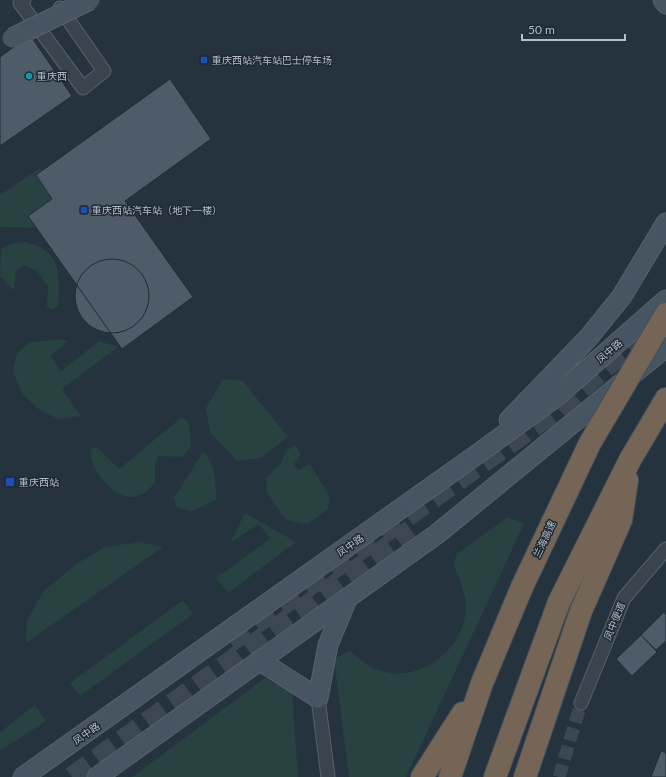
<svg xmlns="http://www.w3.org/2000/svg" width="666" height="777" viewBox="0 0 666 777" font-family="Lato,'Noto Sans SC',sans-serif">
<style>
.green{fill:#284141}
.building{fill:#4e5c6a;stroke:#202b36}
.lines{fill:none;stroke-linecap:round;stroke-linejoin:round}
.street-tunnel{stroke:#3b4854;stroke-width:13;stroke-dasharray:13 6;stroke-linecap:butt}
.primary-tunnel{stroke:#3b4854;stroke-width:21;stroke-dasharray:21 10;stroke-linecap:butt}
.street-casing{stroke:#57626c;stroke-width:15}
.secondary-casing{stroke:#57626c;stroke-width:21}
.highway-casing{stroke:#444f59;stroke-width:24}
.street{stroke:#39444f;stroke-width:13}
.secondary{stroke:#475462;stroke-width:19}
.highway{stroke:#756556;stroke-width:22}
.secondary-bridge-casing{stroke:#57626c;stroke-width:21;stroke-linecap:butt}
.highway-bridge-casing{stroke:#444f59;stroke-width:24;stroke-linecap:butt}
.secondary-bridge{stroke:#475462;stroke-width:19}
.highway-bridge{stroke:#756556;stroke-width:22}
.transit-dot{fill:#1a4fb4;stroke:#1e2934;stroke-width:1.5}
.culture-dot{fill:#0f9aa8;stroke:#1e2934;stroke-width:1.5}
.labels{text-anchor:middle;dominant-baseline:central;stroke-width:3;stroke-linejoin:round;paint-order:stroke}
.poi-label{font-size:10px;fill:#b5bfc9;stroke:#1e2934;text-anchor:start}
.street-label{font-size:10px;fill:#b5bfc9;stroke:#1e2934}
</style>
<rect width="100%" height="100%" fill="#25333f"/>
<path class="green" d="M40,168L57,188L58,228L0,227V195Z
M25,242C62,250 60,275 58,306L51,310L47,307L48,286L37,271L24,265L16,271L14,291L0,276L1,249L13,243Z
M59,339L68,341L50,356L61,371L99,341L118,347L62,389L81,416L58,419L37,408L22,394L13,372L17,354L29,343Z
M223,379L243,381L288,437L261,458L237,461L210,432L206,408Z
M182,417L189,424L191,446L183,457L159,456L155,463V482C149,490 143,496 132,497C114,499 87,467 91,449L97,447L119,469Z
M295,445L301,454L294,464L298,470L310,464L330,497L328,509L308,524L286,520L267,493L266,478L281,463L286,451Z
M203,452C216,464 216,483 216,500L190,512L177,507L174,498Z
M245,513L296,542L228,593L216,578L270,539L259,524L230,543Z
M508,517L524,524L406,777H349L334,659L350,651C358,658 367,666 378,670C418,685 464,650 466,609C466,593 459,579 453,564L457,554Z
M140,542L163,547L26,643L27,620L43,592L76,564L105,547Z
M183,600L193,614L80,696L70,683Z
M265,678L292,693L298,777H132Z
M35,705L46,721L0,751V732Z"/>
<path class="building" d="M30,35L72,96L0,146V57Z
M170,79L211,139L125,201L193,297L122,349L28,216L52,199L36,175Z
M75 296a37 37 0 1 1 74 0a37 37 0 1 1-74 0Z
M664,612L666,615V641L656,650L641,635Z
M641,635L657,652L632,676L616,659Z
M661,751L666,753V777H651Z"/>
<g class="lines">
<path class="street-tunnel" d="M559,777L581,703"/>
<path class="primary-tunnel" d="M230,642L554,412L659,321
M72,777L411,530"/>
<g class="street-casing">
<path id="street" d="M24,0L20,3L83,88L104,71L60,8
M318,698L328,777
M581,703L624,598L666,549"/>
</g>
<g class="secondary-casing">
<path id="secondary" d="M663,0L666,4
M509,420L589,337L622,296L666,223
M260,661L318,698L328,645L347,599
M23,777L472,458L556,397L666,300
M97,777L437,534L666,347"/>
</g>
<g class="highway-casing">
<path id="highway" d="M422,777L463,713
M450,777L482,683L522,587
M495,777L559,602L630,460L666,399
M525,777L581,611L621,520L627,480"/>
</g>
<use href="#street" class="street"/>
<use href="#secondary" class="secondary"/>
<use href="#highway" class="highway"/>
<g class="secondary-bridge-casing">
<path id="secondary-bridge" d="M12,38L90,0"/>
</g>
<g class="highway-bridge-casing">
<path id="highway-bridge" d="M522,587L590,443L666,314"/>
</g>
<use href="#secondary-bridge" class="secondary-bridge"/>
<use href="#highway-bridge" class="highway-bridge"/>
</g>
<g class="transit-dot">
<rect x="200" y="56" width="8" height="8" rx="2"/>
<rect x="80" y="206" width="8" height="8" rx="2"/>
<rect x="5" y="477" width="10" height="10" rx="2"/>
</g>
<circle class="culture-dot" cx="29" cy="76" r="4"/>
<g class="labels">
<g class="poi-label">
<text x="212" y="60">重庆西站汽车站巴士停车场</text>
<text x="37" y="76">重庆西</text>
<text x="92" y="210">重庆西站汽车站（地下一楼）</text>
<text x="19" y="482">重庆西站</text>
</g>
<g class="street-label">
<text transform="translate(609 351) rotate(-41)">凤中路</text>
<text transform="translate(544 539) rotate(-65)">兰海高速</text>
<text transform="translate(350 545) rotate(-35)">凤中路</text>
<text transform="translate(614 621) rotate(-68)">凤中便道</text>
<text transform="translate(86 733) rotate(-35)">凤中路</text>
</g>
</g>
<path d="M522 34v6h103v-6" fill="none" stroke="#b5bfc9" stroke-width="2"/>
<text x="528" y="34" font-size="12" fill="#b5bfc9" stroke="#1e2934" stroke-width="3" paint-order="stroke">50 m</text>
</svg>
